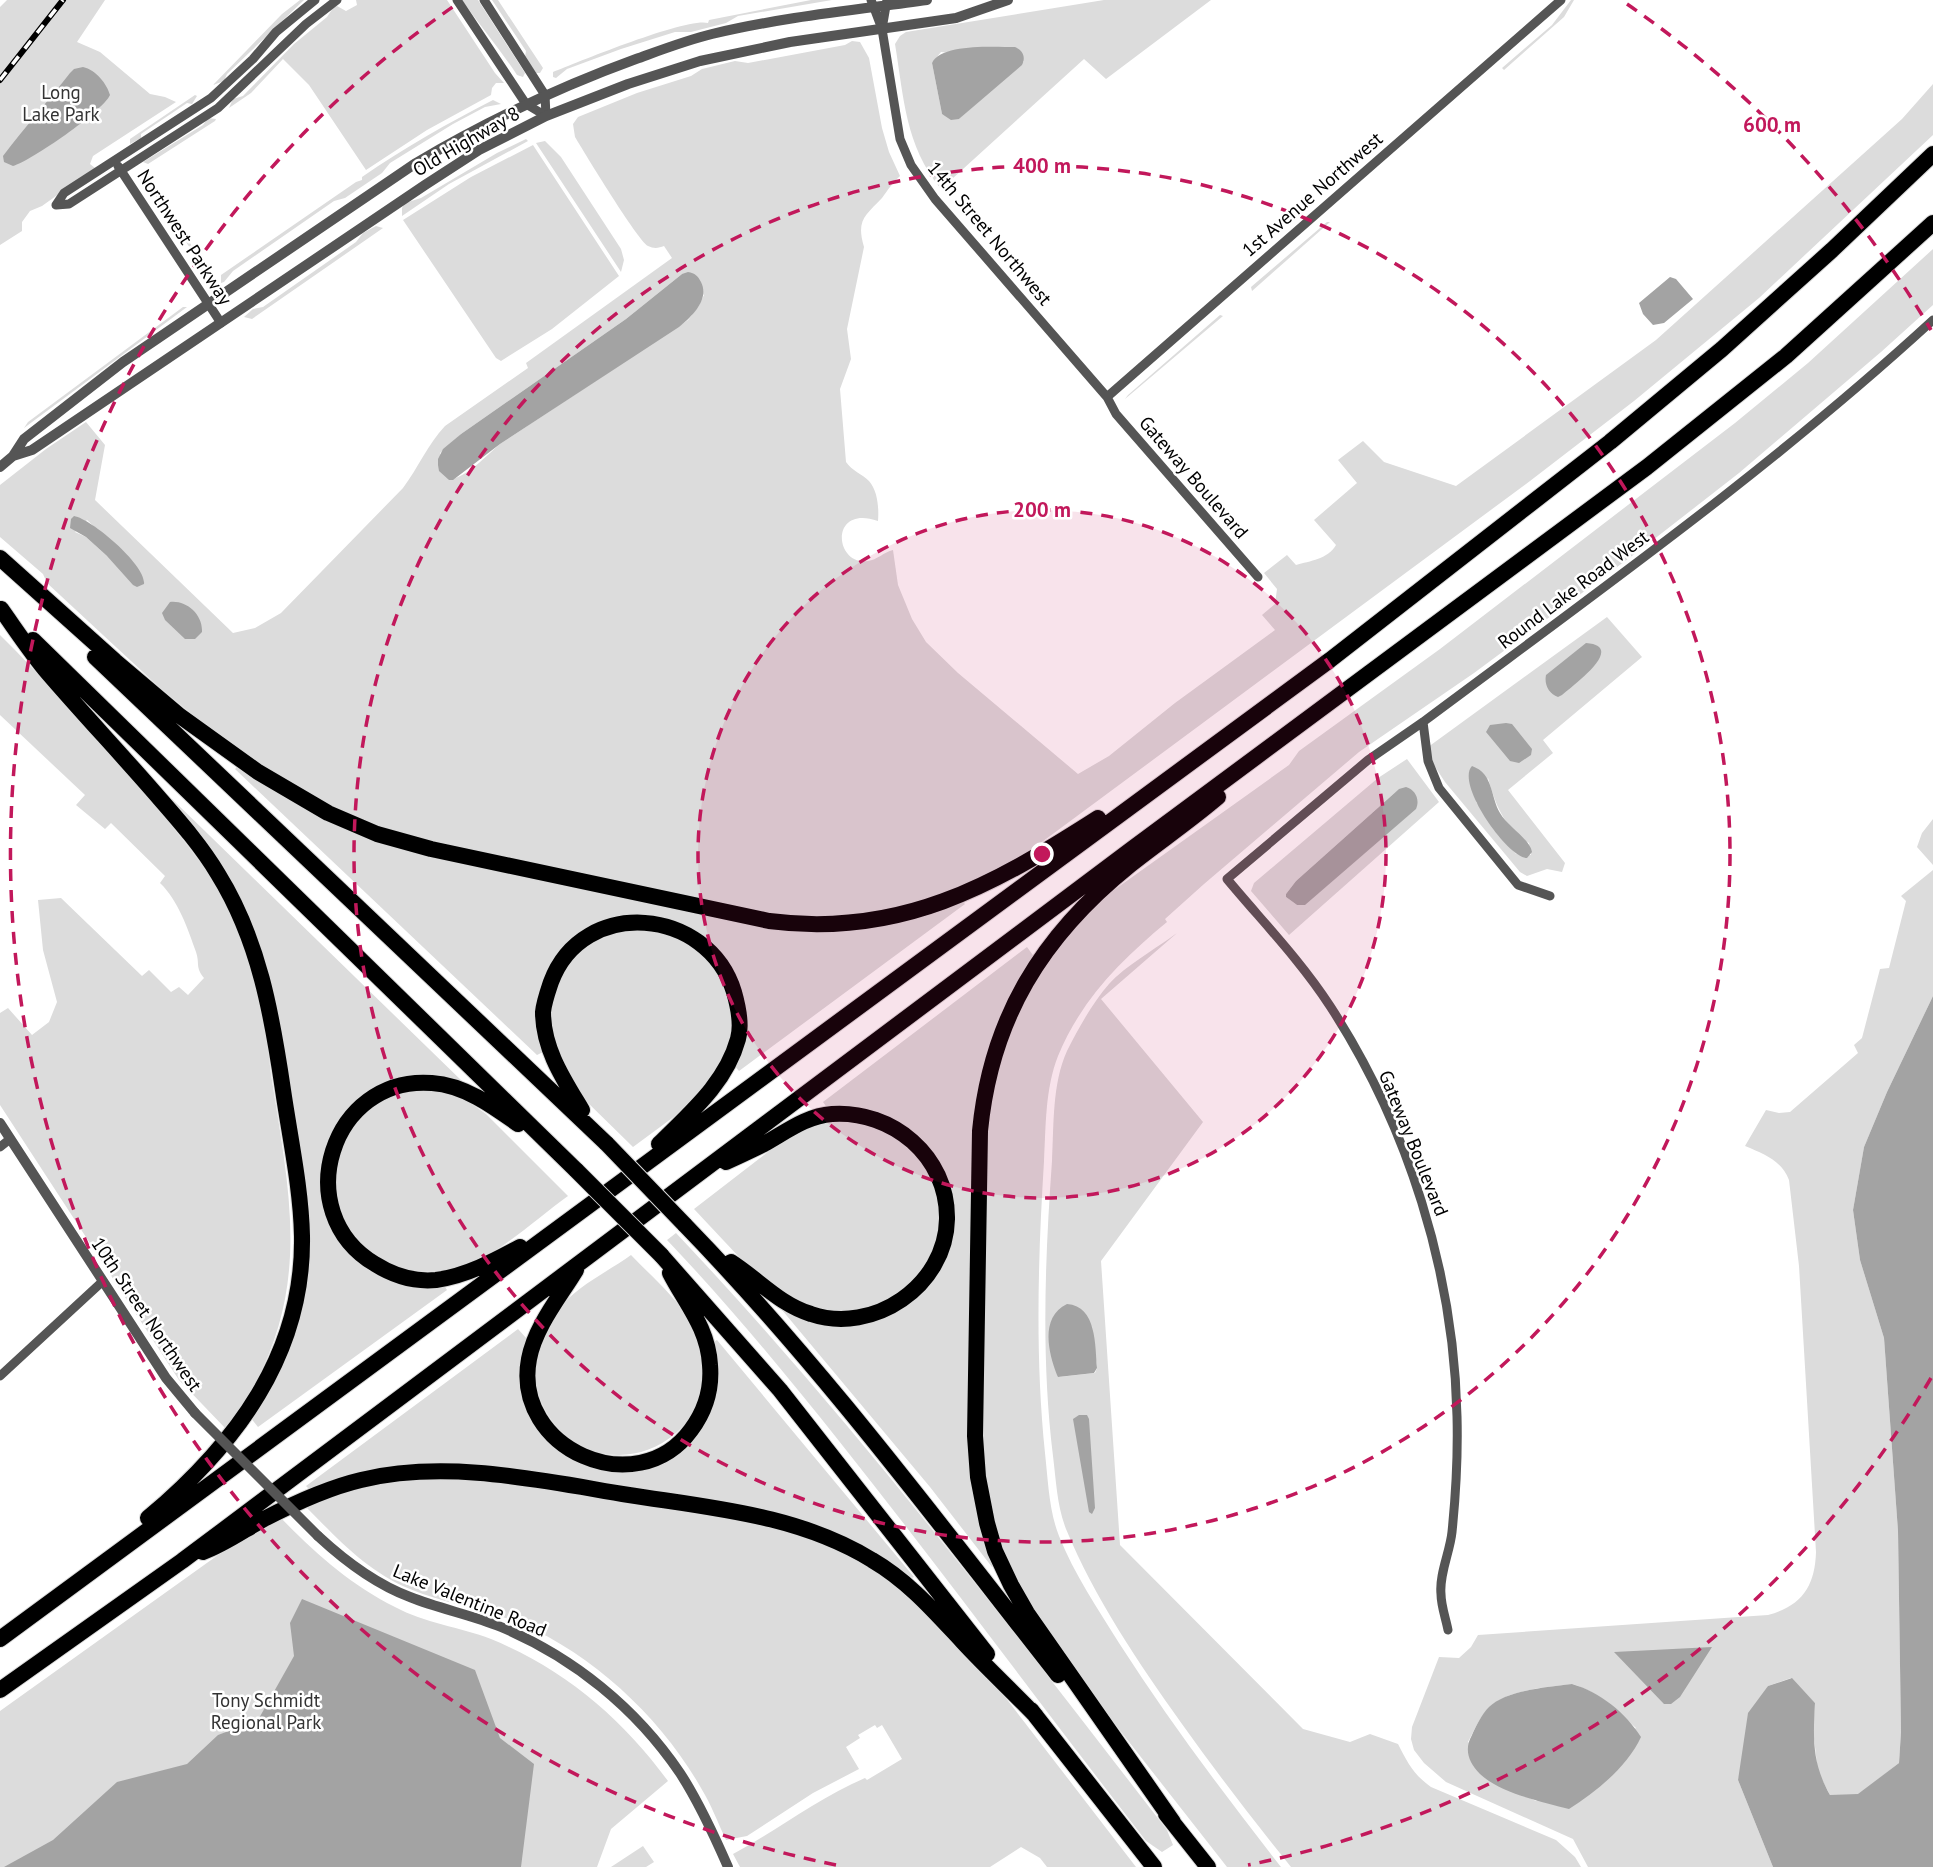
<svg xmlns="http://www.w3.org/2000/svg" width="1933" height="1867" viewBox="0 0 1933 1867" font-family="'PT Sans',sans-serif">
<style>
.green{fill:#dcdcdc;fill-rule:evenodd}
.water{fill:#a3a3a3}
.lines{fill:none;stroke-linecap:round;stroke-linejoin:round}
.motorway-casing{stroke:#dbdbdb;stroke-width:18}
.minor{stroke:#555;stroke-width:9}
.tertiary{stroke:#555;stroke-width:10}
.motorway{stroke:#000;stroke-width:16}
.rail-casing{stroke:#000;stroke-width:6}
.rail{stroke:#fff;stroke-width:3.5;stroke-dasharray:10;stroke-linecap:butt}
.motorway-bridge-casing{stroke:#dbdbdb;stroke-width:18;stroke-linecap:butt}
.tertiary-bridge{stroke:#555;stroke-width:10}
.motorway-bridge{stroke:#000;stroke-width:16}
.ring{fill:none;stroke:#c2185b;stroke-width:3.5;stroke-dasharray:12 9}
.labels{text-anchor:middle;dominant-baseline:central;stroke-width:5;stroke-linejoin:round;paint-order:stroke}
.park-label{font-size:19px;fill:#333;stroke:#fff}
.street-label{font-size:19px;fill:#000;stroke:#fff}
.centre{fill:#c2185b;stroke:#fff;stroke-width:3.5}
.ring-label{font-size:21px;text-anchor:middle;font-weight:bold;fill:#c2185b;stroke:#fff;stroke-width:5;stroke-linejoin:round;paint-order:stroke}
</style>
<rect width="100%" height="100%" fill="#fff"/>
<path class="green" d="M7,0H105L77,42L100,52L150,94L165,97L176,102L93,156L90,164L95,168L42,206L30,211L22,222V231L0,245V7Z
M300,0H304L227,74L224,81L213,85L282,14Z
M356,0H447L495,73L504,83H496L492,88L491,95L427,130L366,170L309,85L283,59L251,93L229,108L233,99L243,96L294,44L327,17L333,8L337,6L346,11L357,5Z
M462,0H478L525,73L523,77L517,75C500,49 480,26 462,0Z
M492,0H498L543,68L540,73H536L525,57L526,51Z
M811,0H832L738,16L726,23L691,32H675L621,49L567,69L556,78L553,77V72C578,62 687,17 708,23L709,20Z
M1104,0H1211L1106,79L1084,59L941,189C905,145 904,98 895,44L900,36L906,32ZM941,52L1024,61L959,119L942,114L932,63Z
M1571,0H1574L1564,17L1504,70L1502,68L1552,25Z
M852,41L860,42L869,58L882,128L889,152L900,176C892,183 888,190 882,198C865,216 856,220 864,247L847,329L851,359L840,389L846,462C852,471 862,474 869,481C878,491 879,509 878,521C829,504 834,566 868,561C877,560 884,552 893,550L898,585L912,619L926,642L958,673L1078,774L1109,756L1175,703L1275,630L1262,615L1275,604L1277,589L1264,573L1287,555L1296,565C1310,561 1328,559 1336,545L1314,520L1357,483L1338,460L1363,441L1384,462L1456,486L1656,340L1902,119L1933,84V135L1759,298L1634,401L1530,481L1023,856C967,886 909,914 845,918C823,920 801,917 779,917L391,833L305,796L212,731L159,687L47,583L43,574L0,537V485L46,449L86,422L105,445L95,500L233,633L255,628L281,613L403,488C418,468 428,444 445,426L528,368L526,363L672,258L664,246C659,248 654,249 648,246C638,241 584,152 575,137L573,124L578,117L637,93L691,76L702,69L735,61L748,63L845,45ZM682,274L704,295L698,307L688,320L500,444C486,456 467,477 449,480L440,453L461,434L626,319ZM87,520L133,563L107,556L86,537L75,532Z
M195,95L197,96L192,104L187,103L141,134V138L130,144V139Z
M493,100L501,104L485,107L453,124L390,163L382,173L345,198L334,201L233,271L224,282L221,283V275L356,182L362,180V177C404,148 448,123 493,100Z
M208,118L216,119L215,121L148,164L143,162L203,125Z
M526,139L528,141L449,184L402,216V208L405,203L421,198L497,153Z
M545,141L561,157L621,249L624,260L621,272L536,143Z
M533,145L619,276L552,329L501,361L496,358L403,220L471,177Z
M140,175L146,176L184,234L182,236L152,190L145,188L139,177Z
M1327,222H1330L1252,291L1251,287Z
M376,226L383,228L252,319L244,317L253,309L263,307L356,242L363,233Z
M186,237L210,274L208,280L198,268V260L184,239Z
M1933,249V305L1881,352L1739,473L1644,547L1474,673L1359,752L1204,884L1165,919L1167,922C1121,960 1081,1000 1058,1056C1045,1089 1046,1126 1044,1161C1038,1258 1035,1356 1045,1453C1048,1480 1049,1511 1059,1536C1074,1574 1098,1609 1119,1643C1169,1721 1224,1794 1281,1867H1227L1104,1710L1018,1588L995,1536L981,1460L983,1289L989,1113L1007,1035L1025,994L1067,935L1107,895L1289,765L1299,751L1440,649L1735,423L1808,363Z
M183,307H187L24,428L28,422Z
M1220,315L1223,316L1125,399L1128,395Z
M1607,617L1642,657L1543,740L1553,753L1508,790L1565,863L1562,872L1547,869L1527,876L1520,872L1445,782L1424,750ZM1488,778C1497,809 1503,824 1529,843L1531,855L1516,854L1476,802Z
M0,635C43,677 82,723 122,768C158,809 209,866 233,915C246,943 258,975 263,1006C266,1028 268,1051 271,1074C288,1185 311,1278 255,1384C246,1399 236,1414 226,1429L179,1380L0,1105V1013L8,1008L32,1035L49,1022L57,1002L43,950L38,900L61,898L142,976L149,970L171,992L179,987L188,995L204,978C195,967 200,964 196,952C188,929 178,900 160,883L165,876L111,823L105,829L76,805L85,795L0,715Z
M1407,759L1439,802L1289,935L1251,891L1254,883L1378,778ZM1399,789L1297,905L1286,897V894L1296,881Z
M238,766L339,823L770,926L961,900L965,904L739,1071L732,1063L739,1050L727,964L638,917L558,958L543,1052L537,1055L235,769Z
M172,799L464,1083L374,1091L322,1173L354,1256L443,1284L447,1290L258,1427L250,1417L265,1391L306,1248L249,929L168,802Z
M1933,819V865L1917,847L1922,833Z
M1933,870V996L1887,1092L1864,1147L1853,1210L1860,1260L1884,1338L1898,1531L1901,1732L1899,1763L1858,1795H1830L1818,1772L1813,1730L1815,1703L1791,1678L1768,1686L1738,1780L1773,1867H1588L1573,1839L1446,1782L1424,1763L1414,1750L1411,1739L1412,1727L1439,1657L1459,1658L1471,1647L1478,1635L1768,1615C1802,1606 1815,1586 1816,1552L1799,1266L1789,1180C1781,1160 1764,1154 1745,1146L1766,1110L1779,1113L1790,1112L1858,1053L1854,1045L1862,1038L1880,969L1889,968L1906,901L1901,896ZM1572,1684C1599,1692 1616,1709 1636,1728L1536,1801L1520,1793L1468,1742C1474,1731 1479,1718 1488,1709C1503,1690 1549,1687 1572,1684Z
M655,929L694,946L714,966L729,999L732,1025L726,1057L694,1102L633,1147L585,1100L575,1086L564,1068L550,1022L553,992L572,959L591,943L619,932Z
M1177,933L1101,999L1203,1122L1101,1261L1120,1545L1303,1729L1350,1742L1370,1734L1398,1744C1407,1762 1414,1775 1431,1787L1556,1840L1575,1857L1581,1867H1291C1253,1820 1217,1773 1182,1724C1138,1662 1095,1599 1066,1529C1057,1506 1056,1480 1053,1456C1041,1358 1045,1259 1052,1161C1054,1125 1052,1084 1067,1051C1078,1029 1093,1002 1109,984C1125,966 1157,948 1177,933ZM1092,1326L1097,1368L1095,1373L1059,1377Z
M1027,947L1035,958L987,1063L969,1436L994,1564L992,1567L930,1487L782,1310L784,1308L815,1321L907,1304L952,1218L906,1128L885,1116L828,1109L823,1102Z
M438,1090L462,1097L486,1114L568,1196C540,1216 499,1254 467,1265C339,1307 284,1137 396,1094C408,1089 425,1091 438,1090Z
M857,1120L897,1135L926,1166L937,1193L940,1220L938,1234L928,1264L904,1292L878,1306L842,1313L807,1307L754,1273L694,1209L790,1135L822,1122Z
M676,1233C853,1420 1009,1626 1167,1830L1173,1845L1162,1852L1146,1841C1043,1708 944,1573 839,1441C784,1372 728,1304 667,1240Z
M631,1255C651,1276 676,1297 691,1322C701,1338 703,1354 703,1372C702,1379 703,1387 702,1394C699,1408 687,1424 676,1433C629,1474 559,1455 539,1396C529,1368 538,1335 556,1312C576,1286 606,1273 631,1255Z
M518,1329L527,1339L533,1416L603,1467L686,1443L718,1368L713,1342L717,1340L914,1577L912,1578C863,1540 810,1520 751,1506L490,1467L310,1490L306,1486Z
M451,1474L799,1528L901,1584L992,1680L1136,1867H1047L1040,1858L1021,1847L990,1867H740L733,1854C778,1830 818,1798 865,1778L867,1780L902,1759L882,1725L877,1728L875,1725L858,1735L860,1738L846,1747L859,1769L813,1793L747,1836L726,1840C718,1823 711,1804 701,1788C662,1719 595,1656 522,1624C486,1609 446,1604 410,1589C366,1571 336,1537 303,1504L348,1488Z
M278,1515C314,1552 349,1584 395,1607C424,1623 460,1627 491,1639C564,1669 622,1718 668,1781L611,1829L597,1867H0V1711L246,1535Z
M643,1846L654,1862L646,1867H611Z"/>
<path class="water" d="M1015,47C1023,50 1026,57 1022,65L959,119L951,120L942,114L932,63C941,43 995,47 1015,47Z
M83,67C96,70 107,84 110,95C103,111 31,161 13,166L4,162L3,156C25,127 48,101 70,73L74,69Z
M688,272C695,273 698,276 701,282C710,300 691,317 679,327L500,444L453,480H449L439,471L438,465V459L443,449L461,434L626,319L682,274Z
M1670,277L1676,279L1693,299L1664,323L1653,325L1643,314L1639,303Z
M74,516C92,519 147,566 144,584L137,587L133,585L107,556L86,537L70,528L71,519Z
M170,602C186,600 203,614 202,632L195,639H185L165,620L162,613Z
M1586,643C1628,646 1571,687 1562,695L1558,697C1549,694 1544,685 1546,675Z
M1506,723L1512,724L1532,749L1531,755L1519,763L1510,761L1486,732L1490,725Z
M1472,766C1494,774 1490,796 1500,813C1508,827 1530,839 1532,852L1527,858C1508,858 1455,784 1472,766Z
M1406,787C1416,790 1420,800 1416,809L1305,905H1297L1286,897V894L1296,881L1399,789Z
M1933,996V1867H1773L1738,1780L1748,1713L1768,1686L1792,1678L1815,1703C1813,1739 1812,1763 1830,1795L1858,1794L1899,1763L1901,1732L1898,1531L1884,1338L1860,1260L1853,1210L1864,1147L1887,1092Z
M1067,1304C1097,1306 1095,1346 1097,1368L1094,1373L1058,1377L1057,1375C1048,1352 1040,1317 1067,1304Z
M1079,1415H1087L1089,1419L1095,1508L1092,1514L1089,1512L1073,1419Z
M302,1599L475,1670L500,1738L534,1764L521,1867H4L53,1840L117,1782L187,1764L218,1735L258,1720L294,1656L290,1623Z
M1712,1647L1680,1697L1671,1704H1664L1614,1652Z
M1572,1684C1600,1692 1626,1713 1641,1737C1627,1767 1596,1792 1569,1809C1542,1802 1500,1793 1480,1774C1468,1762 1464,1749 1472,1735C1476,1726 1482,1714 1489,1707C1506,1690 1549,1687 1572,1684Z"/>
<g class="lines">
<g class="motorway-casing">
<path id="motorway" d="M0,558L115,661L180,716L258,772L328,813L377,834L431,849L769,921C900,938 992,886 1098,818
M1,609C16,630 31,653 48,673C85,716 123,756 160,799C181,823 202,847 218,874C259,940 272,1015 283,1090C290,1138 301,1188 302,1236C304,1355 235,1445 148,1518
M33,640L577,1171
M95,657L607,1144
M582,1110C564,1080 543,1049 543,1012C544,1002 548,991 551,982C583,896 708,907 734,992C738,1006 742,1025 738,1039C726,1083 690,1113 659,1144
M518,1124C493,1106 464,1085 432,1083C331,1075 288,1212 375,1264C394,1276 415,1282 436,1280C466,1276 494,1261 520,1247
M726,1162C739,1156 752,1150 764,1144C786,1132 806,1116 832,1114C892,1110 948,1156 947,1219C946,1286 873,1335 811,1314C779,1304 759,1280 731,1262
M684,1224C820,1364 937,1521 1058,1675
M661,1255L780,1390L987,1654
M576,1270C559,1298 535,1327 529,1359C512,1449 637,1504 691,1430C706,1410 712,1389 710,1365C708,1328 686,1304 670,1273
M203,1552C225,1544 244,1530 264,1519C295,1503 327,1488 361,1480C448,1459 543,1481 629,1495C712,1508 799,1515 872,1560C908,1581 934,1611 962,1641C986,1667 1012,1691 1036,1716
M0,1639L1330,660L1610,442L1722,349L1832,250L1933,154
M0,1690L182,1561L1132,849L1647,467L1786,356L1933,223
M1031,1710L1154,1867
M1166,1814L1208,1867
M1173,1822L1027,1613L1011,1585L995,1551L987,1523L978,1477L975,1436L980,1131C991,1018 1042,936 1130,865C1159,842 1190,821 1218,797"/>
</g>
<path class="minor" d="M457,0L526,104L546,116
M484,0L545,95L546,116
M871,0L882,29L900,139L911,165L935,199L1107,397L1116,414L1258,577
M882,29L887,0
M118,166L221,323
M56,205L69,204L218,108L306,24L337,0
M56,205L64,193L211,98L253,59L276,32L315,0
M1107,397L1561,0
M1423,722L1428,761L1439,788L1518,885L1550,896
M0,1147L10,1139
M0,1376L103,1281
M1448,1630C1446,1619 1441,1606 1441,1594C1439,1574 1450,1552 1452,1532C1456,1493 1458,1454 1457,1416C1454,1272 1408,1126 1330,1006C1300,960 1262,921 1227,879L1368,760L1423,722C1597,592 1773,467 1933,320"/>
<path class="tertiary" d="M13,456L32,450L425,185L479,150L546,116L628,84L700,61L790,42L956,18L1008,0
M0,467L13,456L24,439L123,362L416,163C487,121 559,87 636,59C661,50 687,40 712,34C783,17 855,10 927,0
M0,1123L166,1378L195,1413
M318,1536C345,1561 375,1584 410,1597C440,1609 472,1615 501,1627C573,1657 636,1708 680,1773C699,1802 714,1835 728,1867"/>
<use href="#motorway" class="motorway"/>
<g class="rail-casing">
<path id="rail" d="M0,80L63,0"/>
</g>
<use href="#rail" class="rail"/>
<g class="motorway-bridge-casing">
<path id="motorway-bridge" d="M607,1144L684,1224
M577,1171L661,1255"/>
</g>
<path class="tertiary-bridge" d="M195,1413L318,1536"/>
<use href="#motorway-bridge" class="motorway-bridge"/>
</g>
<circle cx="1042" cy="854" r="344" fill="#c2185b" fill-opacity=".12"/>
<g class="ring">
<circle cx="1042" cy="854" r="344"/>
<circle cx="1042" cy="854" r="688"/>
<path d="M1931 1378A1032 1032 0 0 1 1248 1865M836 1865A1032 1032 0 0 1 457 4M1627 4A1032 1032 0 0 1 1931 330"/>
</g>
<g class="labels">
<g class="park-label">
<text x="61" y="92">Long<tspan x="61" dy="22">Lake Park</tspan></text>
<text x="266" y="1700">Tony Schmidt<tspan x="266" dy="22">Regional Park</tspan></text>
</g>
<g class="street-label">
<text transform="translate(466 141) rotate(-30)">Old Highway 8</text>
<text transform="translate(1312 194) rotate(-41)">1st Avenue Northwest</text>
<text transform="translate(990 233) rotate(50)">14th Street Northwest</text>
<text transform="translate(185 237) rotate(57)">Northwest Parkway</text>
<text transform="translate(1194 477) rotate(49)">Gateway Boulevard</text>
<text transform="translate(1573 589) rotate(-37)">Round Lake Road West</text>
<text transform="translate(1414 1143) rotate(68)">Gateway Boulevard</text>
<text transform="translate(147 1314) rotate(56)">10th Street Northwest</text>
<text transform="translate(470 1600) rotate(22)">Lake Valentine Road</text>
</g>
</g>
<circle cx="1042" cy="854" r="10" class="centre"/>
<g class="ring-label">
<text x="1772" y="132">600 m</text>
<text x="1042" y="173">400 m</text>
<text x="1042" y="517">200 m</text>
</g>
</svg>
